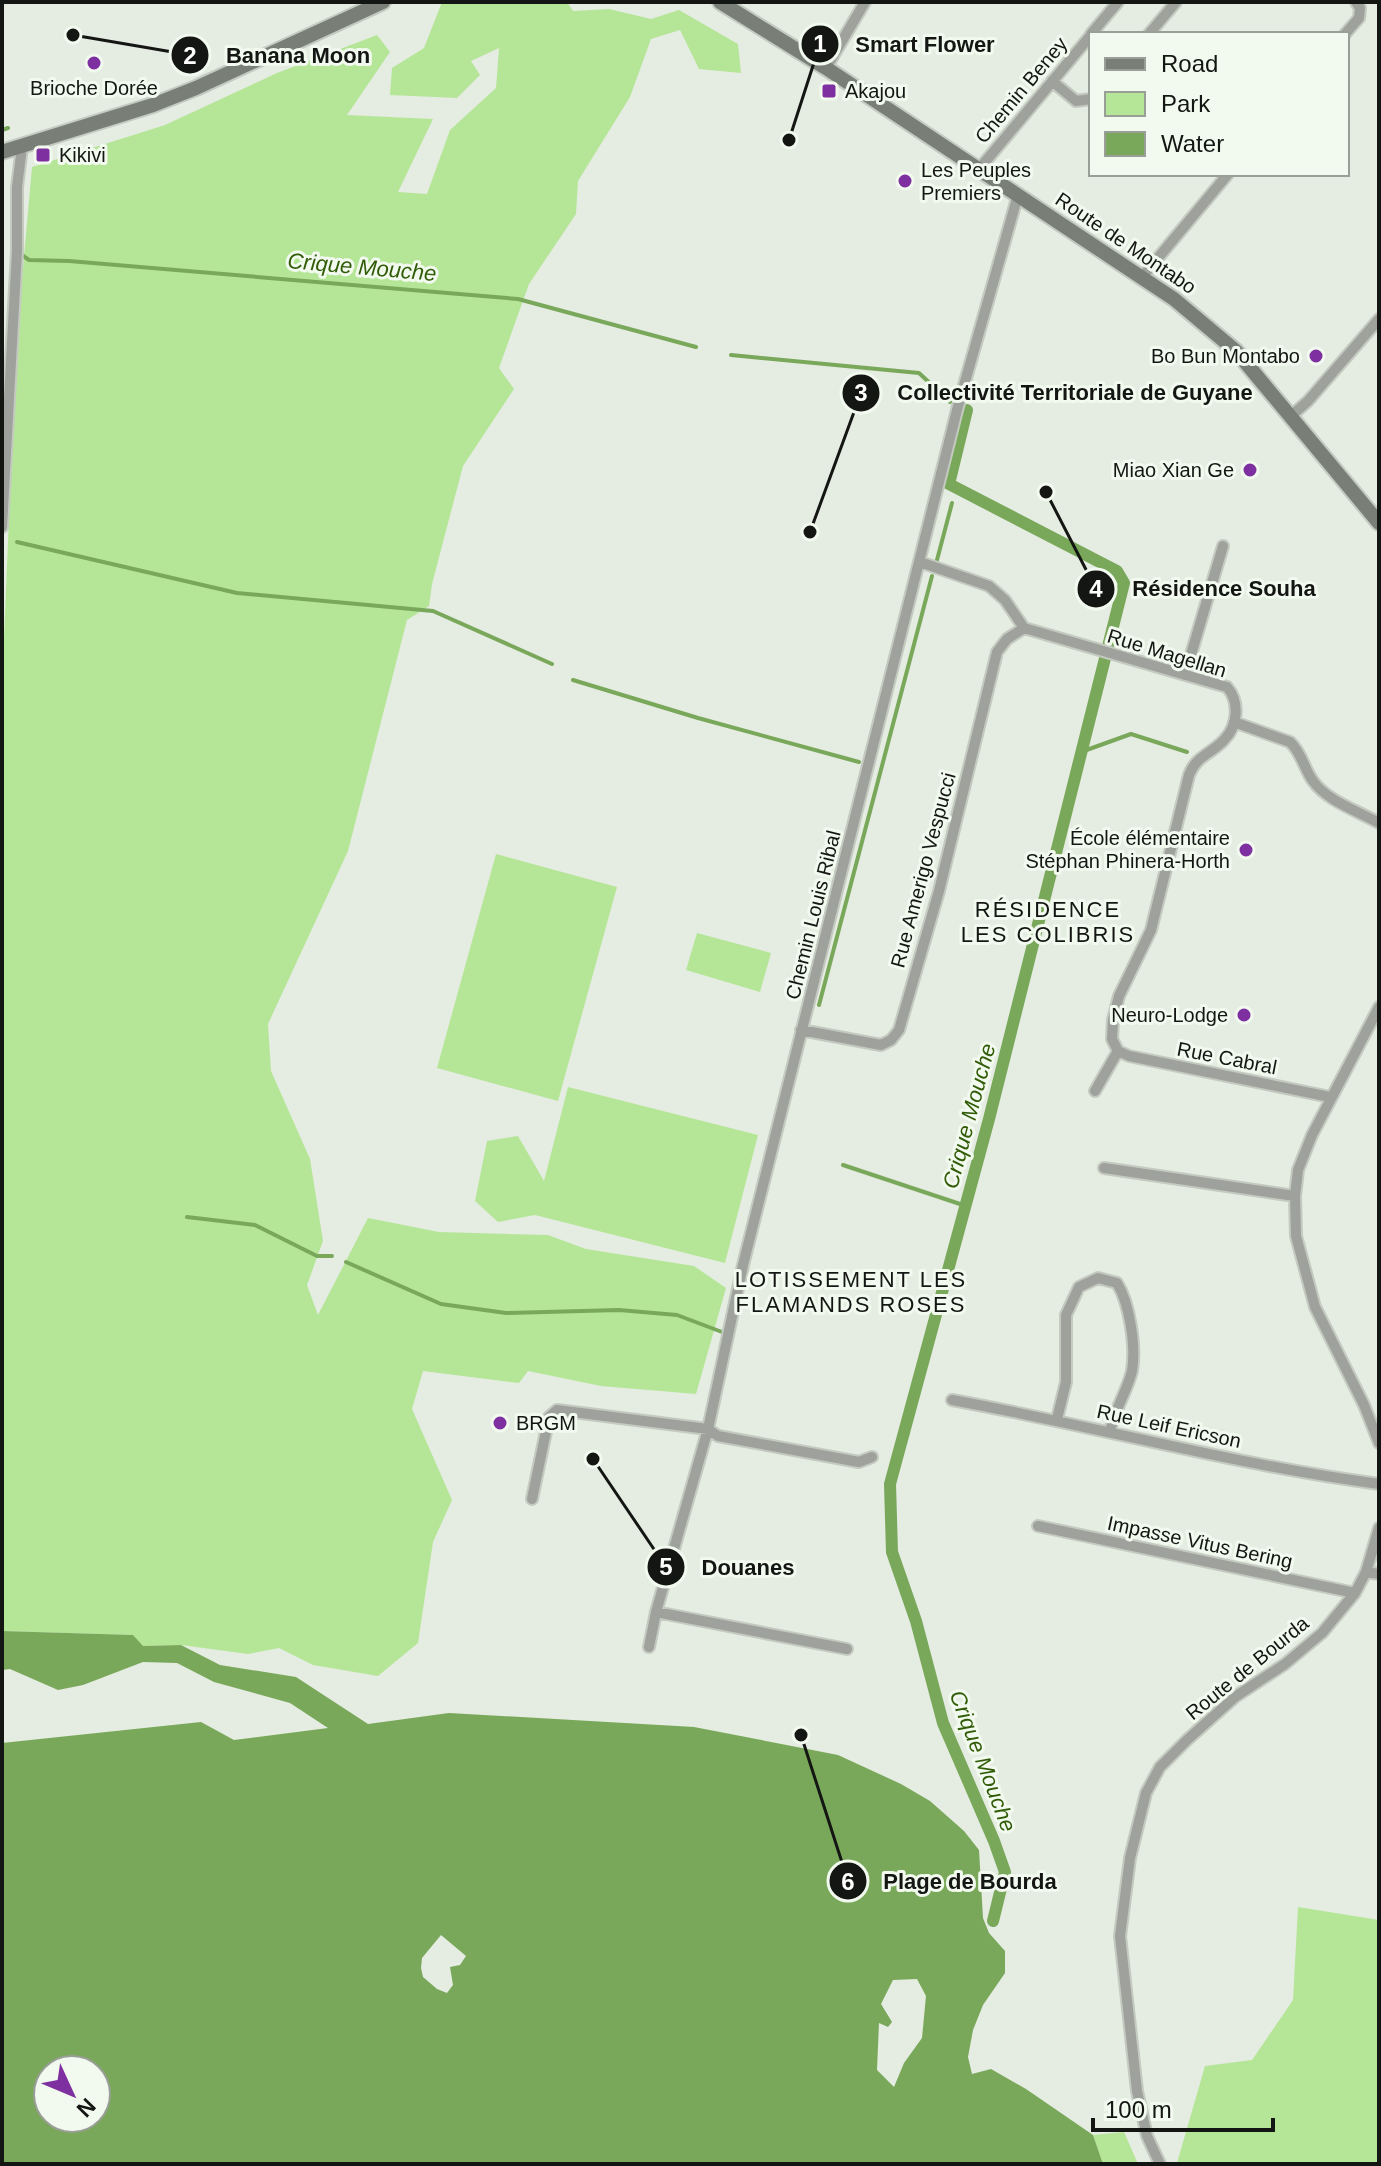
<svg xmlns="http://www.w3.org/2000/svg" width="1381" height="2166" viewBox="0 0 1381 2166" font-family="Helvetica,sans-serif">
<style>
.green{fill:#b5e698}
.water{fill:#79a85a;fill-rule:evenodd}
.lines{fill:none;stroke-linecap:round;stroke-linejoin:round}
.stream{stroke:#79a85a;stroke-width:4}
.canal{stroke:#79a85a;stroke-width:12}
.minor-casing{stroke:#c4cac0;stroke-width:14}
.secondary-casing{stroke:#c4cac0;stroke-width:18}
.minor{stroke:#9ea19c;stroke-width:10}
.secondary{stroke:#797e77;stroke-width:14}
.poi-dot{fill:#7f30a0;stroke:#f2f9ee;stroke-width:3}
.labels{text-anchor:middle;dominant-baseline:central;stroke-width:6;stroke-linejoin:round;paint-order:stroke}
.poi-label{font-size:20px;fill:#141613;stroke:#f2f9ee;text-anchor:start}
.street-label{font-size:20px;fill:#141613;stroke:#f2f9ee}
.water-label{font-size:22px;font-style:italic;fill:#315c07;stroke:#f2f9ee}
.neighbourhood-label{font-size:22px;letter-spacing:2px;fill:#141613;stroke:#f2f9ee}
.leader{fill:none;stroke:#141613;stroke-width:3}
.callout-dot{fill:#141613;stroke:#f2f9ee;stroke-width:3}
.mark-label{font-size:24px;text-anchor:middle;font-weight:bold;fill:#fff}
.callout-label{font-size:22px;text-anchor:middle;font-weight:bold;fill:#141613;stroke:#f2f9ee;stroke-width:6;stroke-linejoin:round;paint-order:stroke}
</style>
<rect width="100%" height="100%" fill="#e5ece1"/>
<path class="green" d="M442,2H567L573,11L609,9L651,19L679,10L738,44L741,73L699,69L680,30L651,39L630,97L578,181L576,214L529,284L499,368L514,389L463,466L432,584L429,606L407,620L348,851L268,1024L271,1071L310,1159L323,1241L307,1285L318,1315L368,1218L439,1232L548,1235L586,1249L694,1266L726,1288L696,1394L601,1386L528,1371L519,1383L423,1371L412,1409L452,1500L433,1542L418,1643L378,1676L313,1665L279,1648L248,1654L181,1645L142,1646L133,1635L2,1631V688L16,346L32,167L165,125L277,73L377,35L390,52L347,115L433,119L398,192L427,194L450,130L496,88L499,48L471,61L480,75L457,98L390,95L392,68L424,48Z
M496,854L617,887L558,1101L437,1068Z
M697,933L771,953L760,992L686,970Z
M568,1087L758,1135L725,1263L535,1215L498,1222L475,1201L487,1141L518,1136L544,1181Z
M1298,1907L1379,1920V2164L1177,2163L1205,2066L1252,2060L1293,2000Z
M1124,2132L1138,2164H1103L1093,2135Z"/>
<path class="water" d="M2,1631L133,1635L143,1646L181,1645L220,1665L296,1677L368,1724L449,1713L694,1727L838,1755L901,1784L930,1801L964,1831L979,1850L983,1918L989,1933L1005,1951V1973L983,2005L973,2030L968,2057L972,2074L991,2069L1026,2089L1093,2135L1103,2164H2V1743L201,1722L234,1740L328,1728L290,1703L214,1682L177,1663L143,1662L83,1685L58,1690L10,1669L2,1670ZM441,1935L466,1956L460,1965L450,1967L453,1985L447,1993L437,1989L423,1977L421,1968L422,1958ZM917,1979L926,1996L922,2038L904,2063L894,2087L877,2070L879,2023L888,2027L892,2022L881,2004L893,1980ZM48,2070H96V2118H48Z"/>
<g class="lines">
<path class="stream" d="M2,130L8,128
M22,255L29,260L69,261L518,299L696,347
M731,355L919,373L950,402
M17,542L237,593L433,611L552,664
M937,560L952,503
M573,680L698,718L859,762
M1081,752L1131,734L1187,752
M819,1005L932,576
M843,1165L966,1206
M187,1217L255,1225L317,1256H332
M346,1262L441,1304L506,1313L619,1310L677,1315L722,1332"/>
<path class="canal" d="M967,410L949,484L1117,571L1124,583L989,1119L890,1484L892,1552L916,1621L943,1723L994,1841L1005,1872L993,1921"/>
<g class="minor-casing">
<path id="minor" d="M1091,34L1118,2
M1149,34L1176,2
M1345,34L1359,18L1360,8L1356,2
M826,68L865,2
M1052,81L1076,101L1091,99
M980,168L1091,35
M1143,276L1228,174
M1291,416L1308,401L1379,319
M2,527L17,251V187L22,147
M920,562L989,586L1005,600L1024,628L1227,687C1240,702 1238,726 1224,740C1211,754 1196,756 1189,775L1151,930L1119,996L1113,1020L1112,1039L1118,1051L1095,1091
M1185,675L1223,546
M1234,722L1290,742C1302,753 1304,769 1313,781C1327,801 1358,811 1379,823
M1379,1007L1312,1135L1298,1170L1295,1196L1296,1236L1315,1307L1364,1405L1379,1443
M801,1030L881,1045L891,1040L899,1030L939,891L997,652L1007,639L1024,628
M1118,1051L1129,1056L1330,1097
M1104,1168L1295,1196
M952,1400C1095,1426 1235,1465 1379,1484
M1057,1419L1066,1382V1315L1079,1287L1098,1278L1117,1283C1130,1304 1136,1347 1132,1371C1127,1392 1114,1410 1110,1432
M532,1499L549,1417L557,1410L708,1429L718,1436L859,1462L872,1457
M1038,1526L1355,1593
M1366,1572L1379,1574
M656,1612L847,1649
M649,1647L656,1612L708,1429L743,1265L957,410L1018,195
M1160,2164L1147,2136L1137,2091L1120,1936L1130,1858L1146,1793L1160,1767L1187,1740L1235,1697L1285,1664L1322,1633L1355,1593L1366,1572L1379,1528"/>
</g>
<g class="secondary-casing">
<path id="secondary" d="M720,2L826,68L1174,299L1236,351L1379,523
M2,152L153,105L196,88L383,2"/>
</g>
<use href="#minor" class="minor"/>
<use href="#secondary" class="secondary"/>
</g>
<g class="poi-dot">
<circle cx="94" cy="63" r="8"/>
<rect x="821" y="83" width="16" height="16" rx="4"/>
<rect x="35" y="147" width="16" height="16" rx="4"/>
<circle cx="905" cy="181" r="8"/>
<circle cx="1316" cy="356" r="8"/>
<circle cx="1250" cy="470" r="8"/>
<circle cx="1246" cy="850" r="8"/>
<circle cx="1244" cy="1015" r="8"/>
<circle cx="500" cy="1423" r="8"/>
</g>
<g class="labels">
<g class="poi-label">
<text x="94" y="88" text-anchor="middle">Brioche Dorée</text>
<text x="845" y="91">Akajou</text>
<text x="59" y="155">Kikivi</text>
<text x="921" y="170">Les Peuples<tspan x="921" dy="23">Premiers</tspan></text>
<text x="1300" y="356" text-anchor="end">Bo Bun Montabo</text>
<text x="1234" y="470" text-anchor="end">Miao Xian Ge</text>
<text x="1230" y="838" text-anchor="end">École élémentaire<tspan x="1230" dy="23">Stéphan Phinera-Horth</tspan></text>
<text x="1228" y="1015" text-anchor="end">Neuro-Lodge</text>
<text x="516" y="1423">BRGM</text>
</g>
<g class="street-label">
<text transform="translate(1021 90) rotate(-50)">Chemin Beney</text>
<text transform="translate(1126 243) rotate(34)">Route de Montabo</text>
<text transform="translate(1167 653) rotate(17)">Rue Magellan</text>
<text transform="translate(923 870) rotate(-75)">Rue Amerigo Vespucci</text>
<text transform="translate(813 915) rotate(-76)">Chemin Louis Ribal</text>
<text transform="translate(1227 1058) rotate(11)">Rue Cabral</text>
<text transform="translate(1169 1426) rotate(12)">Rue Leif Ericson</text>
<text transform="translate(1200 1542) rotate(12)">Impasse Vitus Bering</text>
<text transform="translate(1247 1668) rotate(-39)">Route de Bourda</text>
</g>
<g class="water-label">
<text transform="translate(362 267) rotate(5)">Crique Mouche</text>
<text transform="translate(969 1116) rotate(-75)">Crique Mouche</text>
<text transform="translate(983 1761) rotate(69)">Crique Mouche</text>
</g>
<g class="neighbourhood-label">
<text x="1048" y="909">RÉSIDENCE<tspan x="1048" dy="25">LES COLIBRIS</tspan></text>
<text x="851" y="1279">LOTISSEMENT LES<tspan x="851" dy="25">FLAMANDS ROSES</tspan></text>
</g>
</g>
<path class="leader" d="M789 140L820 44M73 35L190 55M810 532L861 393M1046 492L1096 589M593 1459L666 1567M801 1735L848 1881"/>
<g class="callout-dot">
<circle cx="789" cy="140" r="8"/>
<circle cx="73" cy="35" r="8"/>
<circle cx="810" cy="532" r="8"/>
<circle cx="1046" cy="492" r="8"/>
<circle cx="593" cy="1459" r="8"/>
<circle cx="801" cy="1735" r="8"/>
<circle cx="820" cy="44" r="20"/>
<circle cx="190" cy="55" r="20"/>
<circle cx="861" cy="393" r="20"/>
<circle cx="1096" cy="589" r="20"/>
<circle cx="666" cy="1567" r="20"/>
<circle cx="848" cy="1881" r="20"/>
</g>
<g class="mark-label">
<text x="820" y="52">1</text>
<text x="190" y="64">2</text>
<text x="861" y="401">3</text>
<text x="1096" y="597">4</text>
<text x="666" y="1575">5</text>
<text x="848" y="1890">6</text>
</g>
<g class="callout-label">
<text x="925" y="52">Smart Flower</text>
<text x="298" y="63">Banana Moon</text>
<text x="1075" y="400">Collectivité Territoriale de Guyane</text>
<text x="1224" y="596">Résidence Souha</text>
<text x="748" y="1575">Douanes</text>
<text x="970" y="1889">Plage de Bourda</text>
</g>
<rect width="1381" height="2166" fill="none" stroke="#141613" stroke-width="8"/>
<rect x="1089" y="32" width="260" height="144" fill="#f2f9ee" stroke="#999e96" stroke-width="2"/>
<rect x="1105" y="58" width="40" height="12" fill="#797e77" stroke="#999e96" stroke-width="2"/>
<text x="1161" y="72" font-size="24" fill="#141613">Road</text>
<rect x="1105" y="92" width="40" height="24" fill="#b5e698" stroke="#999e96" stroke-width="2"/>
<text x="1161" y="112" font-size="24" fill="#141613">Park</text>
<rect x="1105" y="132" width="40" height="24" fill="#79a85a" stroke="#999e96" stroke-width="2"/>
<text x="1161" y="152" font-size="24" fill="#141613">Water</text>
<g transform="translate(72 2094) rotate(134)"><circle r="38" fill="#f2f9ee" stroke="#999e96" stroke-width="2"/>
<path d="M0-6L14 30L0 20L-14 30Z" fill="#7f30a0"/>
<text y="-12" font-size="22" font-weight="bold" text-anchor="middle" fill="#141613">N</text>
</g>
<path d="M1093 2118v12h180v-12" fill="none" stroke="#141613" stroke-width="4"/>
<text x="1105" y="2118" font-size="24" fill="#141613" stroke="#f2f9ee" stroke-width="6" paint-order="stroke">100 m</text>
</svg>
